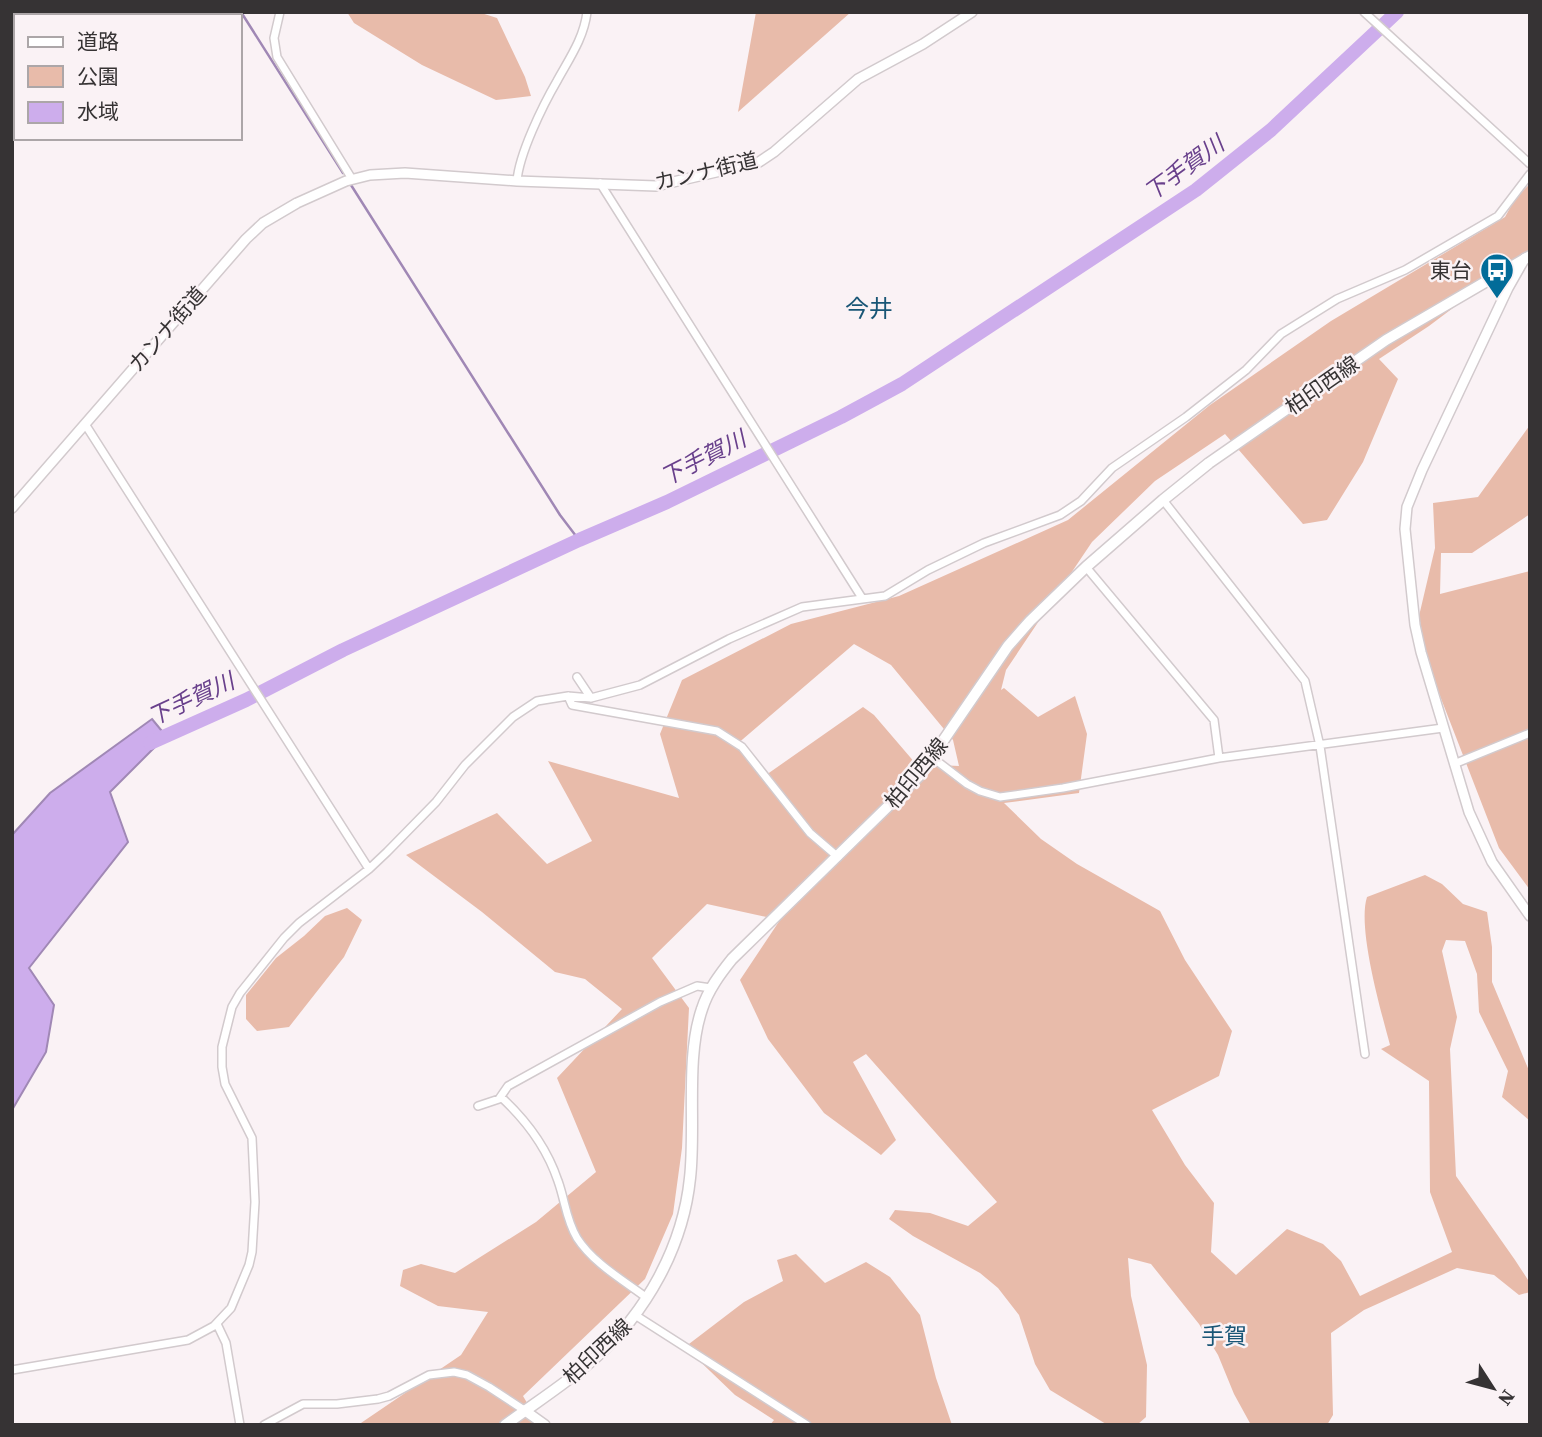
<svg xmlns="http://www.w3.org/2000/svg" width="1542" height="1437" viewBox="0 0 1542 1437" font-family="'Source Serif 4','Noto Sans JP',serif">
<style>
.green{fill:#e8bbaa;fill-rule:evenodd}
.water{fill:#cdadec;stroke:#a088b5;stroke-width:2}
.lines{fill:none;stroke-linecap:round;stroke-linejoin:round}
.stream{stroke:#a088b5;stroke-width:2.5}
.river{stroke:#cdadec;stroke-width:14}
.minor-casing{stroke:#d2cacd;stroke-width:10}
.tertiary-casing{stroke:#d2cacd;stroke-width:12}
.secondary-casing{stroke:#d2cacd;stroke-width:13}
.minor{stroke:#fff;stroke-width:7}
.tertiary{stroke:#fff;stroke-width:9}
.secondary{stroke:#fff;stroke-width:10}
.labels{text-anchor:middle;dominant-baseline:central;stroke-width:5;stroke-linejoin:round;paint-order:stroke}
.street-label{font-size:21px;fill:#363334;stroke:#faf2f5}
.poi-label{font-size:21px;fill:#363334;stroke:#faf2f5;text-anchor:end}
.water-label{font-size:23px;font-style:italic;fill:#69408c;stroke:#faf2f5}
.neighbourhood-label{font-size:23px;fill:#195676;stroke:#faf2f5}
.quarter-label{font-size:24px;fill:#195676;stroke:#faf2f5}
</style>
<rect width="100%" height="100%" fill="#faf2f5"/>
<path class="green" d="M347,12H478L497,18L525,77L531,96L496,100L422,65L354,23Z
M756,12H851L738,112Z
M1530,184V250L1429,326L1379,359L1398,379L1363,462L1327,520L1303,524L1225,434L1155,481L1092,542L1006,670L1001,690L1004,688L1038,717L1075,696L1087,734L1079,793L1004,803L1041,839L1077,864L1160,911L1185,960L1232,1031L1219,1076L1152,1110L1185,1165L1214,1203L1211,1252L1236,1275L1287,1229L1323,1244L1341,1261L1360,1296L1452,1252L1430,1192L1429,1081L1381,1049L1390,1045C1381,1011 1357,928 1367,897L1425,875L1442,884L1463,904L1487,912L1492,947V982L1530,1073V1121L1502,1097L1508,1071L1479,1012L1477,974L1465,941L1446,940L1442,951L1457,1017L1450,1049L1456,1176L1515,1260L1530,1283V1292L1519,1295L1494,1275L1457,1268L1364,1310L1331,1333L1333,1415L1327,1425H1251L1234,1394L1218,1355L1199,1324L1151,1264L1128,1258L1131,1296L1147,1365L1146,1417L1137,1425L1106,1424L1050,1390L1035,1364L1019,1315L998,1288L980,1273L913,1236L889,1219L895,1210L930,1213L968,1226L997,1202L866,1054L853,1062L896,1140L881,1155L824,1113L768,1039L740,980L780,920L707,904L652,958L689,1008L682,1148L673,1214L645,1279L523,1396L540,1425H358L461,1355L488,1312L438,1306L400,1286L403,1270L421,1264L455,1273L536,1222L596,1172L557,1078L622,1009L585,979L555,972L482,912L406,855L497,813L547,864L592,841L548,761L679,798L660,734L682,680L791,624L899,596L1068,520L1210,405L1331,321L1505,217L1516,197ZM854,644L891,665L953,740L959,766L916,764L874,715L863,707L766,775L736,745Z
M1530,425V514L1472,553H1441L1440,594L1530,571V890L1499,848L1428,665L1419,616L1435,548L1433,503L1478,497Z
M347,908L362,920L344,957L289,1027L257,1031L246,1019V995L276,958L304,936L325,916Z
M796,1254L825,1283L866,1262L890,1277L920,1315L936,1378L952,1425H770L774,1420L735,1395L685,1347L744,1302L783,1281L777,1260Z"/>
<path class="water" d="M152,719L166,736L110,792L128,842L29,968L54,1005L46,1052L12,1110V835L50,793Z"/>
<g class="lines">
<path class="stream" d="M241,12L343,173
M351,185L560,515L579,540"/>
<path class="river" d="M150,743L246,700L343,650L579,540L667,502L841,417L902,384L1196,190L1271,130L1397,12"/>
<g class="minor-casing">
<path id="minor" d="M280,12L274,38L277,57L352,179
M1364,12L1530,164
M517,181C519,154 543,105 557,81C569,59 584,38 587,12
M600,183L862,598
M85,424L369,869
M1163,500L1305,681L1320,746L1365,1054
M1086,567L1214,720L1219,758
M577,677L591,698
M568,696L572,705L717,731L742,747L810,833L838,857
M933,758L967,784L980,791L1000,797L1063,788L1219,758L1443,728
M1454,764L1530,733
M501,1097C526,1120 547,1148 558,1181C565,1200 566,1220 577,1238C593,1263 623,1280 647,1298
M478,1106L499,1099L508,1086L660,1002L697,986L711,988
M635,1315L807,1425
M217,1324L226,1343L240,1425
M12,1370L188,1340L214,1326L231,1308L249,1265L252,1252L255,1202L252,1138L225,1084L222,1067V1047L232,1007L240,993L284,938L299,923L369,869L387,852L436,802L465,765L513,717L537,701L568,696L591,698L640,685L729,639L802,607L885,596L928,570L984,543L1060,515L1081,501L1112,468L1186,417L1246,370L1281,334L1337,299L1405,270L1498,216L1530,174
M264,1425L303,1404H337L378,1399L389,1396L429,1375L454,1372L467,1375L489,1387L524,1410"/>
</g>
<g class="tertiary-casing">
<path id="tertiary" d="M1525,258L1508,288L1422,470L1407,507L1405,529L1415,625L1421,652L1469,812L1492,862L1530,916
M12,508L246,239L263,223L297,203L346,181L370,175L405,173L517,181L656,186L759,162L774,152L858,79L923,44L972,12
M524,1410L545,1425"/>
</g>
<g class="secondary-casing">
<path id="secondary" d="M505,1425C535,1403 567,1383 595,1358C646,1313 683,1247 690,1178C696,1126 685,1058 702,1009C708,990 720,974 732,959L919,776L1008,646L1030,621L1086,567L1163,500L1209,463L1386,340L1530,256"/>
</g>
<use href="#minor" class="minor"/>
<use href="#tertiary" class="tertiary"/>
<use href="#secondary" class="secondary"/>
</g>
<defs>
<g id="bus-pin" transform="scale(1.75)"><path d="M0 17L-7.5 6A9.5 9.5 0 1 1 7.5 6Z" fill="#026c99" stroke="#faf2f5"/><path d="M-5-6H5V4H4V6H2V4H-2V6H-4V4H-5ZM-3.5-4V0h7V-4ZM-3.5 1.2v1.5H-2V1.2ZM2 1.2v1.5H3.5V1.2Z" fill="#fff"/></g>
</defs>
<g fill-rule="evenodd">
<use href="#bus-pin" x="1497" y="270"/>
</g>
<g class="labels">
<g class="street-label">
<text transform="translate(706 171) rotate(-13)">カンナ街道</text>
<text transform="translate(167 329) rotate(-49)">カンナ街道</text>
<text transform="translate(1322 385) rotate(-35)">柏印西線</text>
<text transform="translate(916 773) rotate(-50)">柏印西線</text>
<text transform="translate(597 1351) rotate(-43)">柏印西線</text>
</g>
<g class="poi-label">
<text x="1472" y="270">東台</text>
</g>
<g class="water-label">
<text transform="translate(1184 168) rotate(-36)">下手賀川</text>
<text transform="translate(703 458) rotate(-27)">下手賀川</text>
<text transform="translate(191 699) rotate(-25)">下手賀川</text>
</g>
<g class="neighbourhood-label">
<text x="1224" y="1336">手賀</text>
</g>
<g class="quarter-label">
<text x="869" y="308">今井</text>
</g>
</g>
<rect width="1542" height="1437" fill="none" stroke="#363334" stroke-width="28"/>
<rect x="14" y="14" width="228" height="126" fill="#faf2f5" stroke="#aca6a8" stroke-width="2"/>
<rect x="28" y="37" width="35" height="10" fill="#ffffff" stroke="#aca6a8" stroke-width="2"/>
<text x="77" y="49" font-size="21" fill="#363334">道路</text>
<rect x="28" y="66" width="35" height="21" fill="#e8bbaa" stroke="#aca6a8" stroke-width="2"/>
<text x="77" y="84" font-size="21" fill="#363334">公園</text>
<rect x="28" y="102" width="35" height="21" fill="#cdadec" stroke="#aca6a8" stroke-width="2"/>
<text x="77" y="119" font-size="21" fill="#363334">水域</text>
<g transform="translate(1493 1388) rotate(126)" stroke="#faf2f5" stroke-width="5" paint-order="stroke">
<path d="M0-5L12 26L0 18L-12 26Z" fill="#363334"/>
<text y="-10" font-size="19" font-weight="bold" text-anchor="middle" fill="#363334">N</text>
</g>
</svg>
